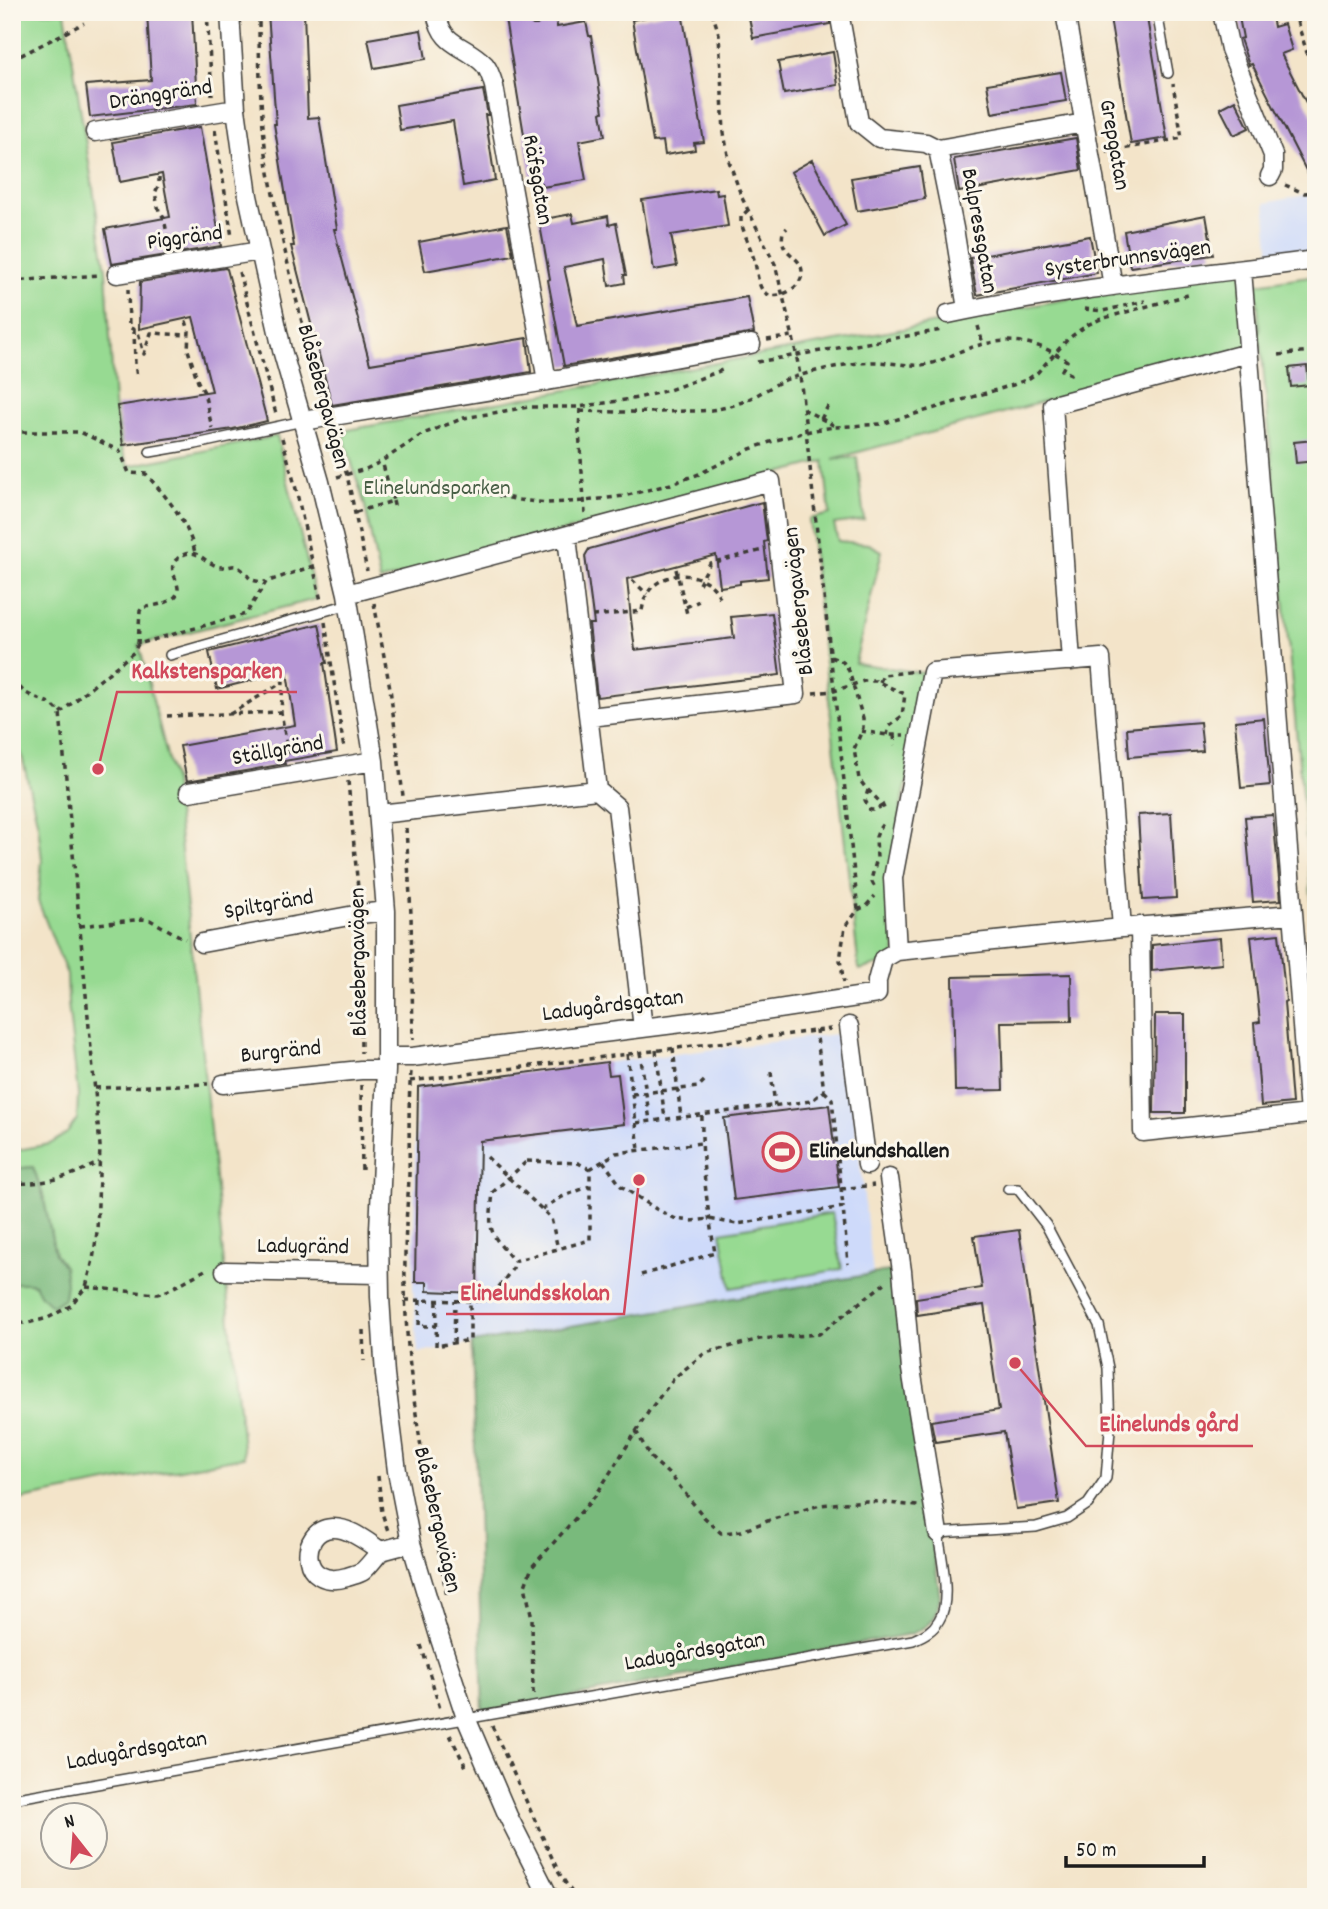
<svg xmlns="http://www.w3.org/2000/svg" width="1328" height="1909" viewBox="0 0 1328 1909" font-family="Dekko,sans-serif">
<style>
.built{fill:#cedafa}
.green{fill:#97da92;stroke:#5a7b57;stroke-width:2}
.forest{fill:#79ba7c;stroke:#4a6b4c;stroke-width:2}
.building{fill:#b697d6}
.lines{fill:none;stroke-linecap:round;stroke-linejoin:round}
.lane-casing{stroke:#3c3a36;stroke-width:12}
.street-casing{stroke:#3c3a36;stroke-width:21}
.path{stroke:#3c3a36;stroke-width:3.5;stroke-dasharray:5 5;stroke-linecap:butt}
.lane{stroke:#fff;stroke-width:9}
.street{stroke:#fff;stroke-width:18}
.labels{text-anchor:middle;dominant-baseline:central;stroke-width:6;stroke-linejoin:round;paint-order:stroke}
.street-label{font-size:23px;fill:#1c1c1c;stroke:#fbf7ec}
.park-label{font-size:23px;fill:#475e45;stroke:#fbf7ec}
.poi-label{font-size:23px;font-weight:bold;fill:#1c1c1c;stroke:#fbf7ec;text-anchor:start}
.leader{fill:none;stroke:#d1495b;stroke-width:2.5}
.callout-dot{fill:#d1495b;stroke:#fbf7ec;stroke-width:2.5}
.callout-label{font-size:24px;text-anchor:middle;font-weight:bold;fill:#d1495b;stroke:#fbf7ec;stroke-width:6;stroke-linejoin:round;paint-order:stroke}
</style>
<rect width="100%" height="100%" fill="#fbf7ec"/>
<filter id="ink" filterUnits="userSpaceOnUse"><feTurbulence type="fractalNoise" baseFrequency=".0143" numOctaves="2"/><feDisplacementMap in="SourceGraphic" scale="14" xChannelSelector="R" yChannelSelector="G"/><feConvolveMatrix kernelMatrix="1 2 1 2 8 2 1 2 1" color-interpolation-filters="sRGB"/></filter>
<filter id="wash" filterUnits="userSpaceOnUse"><feTurbulence type="fractalNoise" baseFrequency=".00686" numOctaves="4" result="noise"/><feDisplacementMap in="SourceGraphic" scale="28" xChannelSelector="R" yChannelSelector="G"/><feGaussianBlur stdDeviation="1.57" result="paint"/><feColorMatrix in="noise" values="0 0 0 0 0 0 0 0 0 0 0 0 0 0 0 0 0 1.4 0 .05"/><feComposite in="paint" operator="in"/></filter>
<g filter="url(#wash)">
<rect width="100%" height="100%" fill="#f3e4c9"/>
<path class="built" d="M1316,193V252L1270,258L1265,203Z
M845,1033L873,1274L418,1353L413,1288L416,1086Z"/>
<path class="green" d="M12,12H65L106,270L114,404L122,450L128,466L277,436L316,599L139,645L174,783L244,1457L12,1501V1283H29L35,1284L42,1296L64,1267L55,1254L43,1195L33,1167L12,1169V1151L50,1144L67,1133L77,1119L78,1095L68,1003L67,975L38,901L42,860L38,825L22,756L12,737Z
M1242,270L1260,332L1256,284L1316,275V950L1261,343L833,459L857,457L864,520L834,524L838,541L869,544L882,551L855,663L923,673L932,687L900,810L895,960L859,970L809,519L830,514L824,461L380,581L365,506L344,438L348,430L1222,271Z
M832,1213L842,1269L731,1288L721,1232Z"/>
<path class="forest" d="M33,1167L43,1195L55,1254L64,1267L66,1283L64,1298L52,1306L41,1296L35,1284L29,1283H12V1169Z
M896,1270L940,1597C935,1619 932,1625 911,1634L483,1713L472,1343Z"/>
<g id="blocks">
<path class="building" d="M147,12H192L197,104L90,117L86,85L151,80Z
M268,12H304L308,118L319,117L337,229H334L370,364L527,338L531,372L332,405L291,246H294L274,124H276Z
M504,12H527L529,22L533,25H537L541,21V12H556L557,27L586,22L589,36H591L603,112L601,113L605,136L579,141L586,180L542,187L541,183L532,184Z
M670,12H682L704,142L694,143L695,150L665,155L663,141L653,142L632,20Z
M748,12H828L830,24L753,38Z
M1109,12H1146L1167,138L1131,144Z
M1238,12H1271L1274,27L1284,24L1292,50L1281,54L1316,122V190L1252,64L1249,65L1240,39L1243,38Z
M421,30L426,59L374,68L368,39Z
M833,52L838,85L784,94L778,62Z
M1061,72L1066,101L992,113L987,84Z
M483,90L488,115H485L495,180L463,186L453,121L400,130L396,105Z
M1235,100L1249,128L1234,135L1220,108Z
M200,127L221,246L112,264L105,229L170,217L162,174L120,182L113,142Z
M1076,138L1081,170L959,192L954,159Z
M812,160L846,225L825,236L791,172Z
M920,167L925,199L857,211L851,178Z
M716,189L717,195L723,194L728,226L671,235L677,266L654,270L642,200Z
M572,214L574,223L608,216L609,225L616,223L626,275H624L625,283L609,286L605,259L564,267L577,326L747,297L754,333L564,366L548,280L550,279L539,220Z
M1206,215L1213,255L1130,267L1124,231Z
M507,225L513,255L425,271L419,242Z
M1090,236L1097,273L977,295L970,258Z
M225,268L227,269L267,421L233,429L123,445L117,406L212,391L193,317L139,329L140,282Z
M1307,366L1309,385L1291,387L1289,368Z
M1314,440L1316,461L1296,463L1294,442Z
M762,502L767,541L764,542L768,578L740,581V584L720,587L716,555L627,579L631,619L635,650L734,638L731,617L772,613L780,675L597,697L589,624H594L585,556L589,549Z
M319,624L327,663H324L337,752L284,761L285,764L187,781L180,746L295,725L287,672L217,689L209,652Z
M1264,718L1270,785L1241,788L1235,721Z
M1200,722L1203,751L1129,757L1127,728Z
M1171,813L1176,898L1143,900L1138,815Z
M1273,815L1281,900L1253,902L1245,817Z
M1279,934L1286,1001L1284,1002L1292,1103L1261,1106L1254,1023L1260,1022L1251,937Z
M1220,938L1222,964L1152,971V945Z
M1071,974L1072,1021L1001,1022L1003,1090L955,1091L953,977Z
M1155,1014H1185V1113H1154Z
M607,1062L609,1075L618,1074L624,1124L480,1141L477,1293L427,1291V1282H415L418,1087Z
M829,1105L839,1187L734,1200L724,1118Z
M1019,1230L1059,1503L1016,1509L1004,1432L935,1442L931,1421L999,1410L984,1305L917,1315L916,1298L982,1288L974,1236Z"/>
</g>
</g>
<g filter="url(#ink)">
<use href="#blocks" fill-opacity="0" stroke="#3c3a36" stroke-width="2"/>
<g class="lines">
<g class="lane-casing">
<path id="lane" d="M534,12L535,18
M1157,12L1168,73
M150,452L196,444L303,421
M170,655L349,604
M12,1799L913,1640C924,1635 933,1631 939,1620C952,1600 941,1556 938,1533L1036,1527L1067,1518L1088,1504L1106,1478L1110,1430L1108,1368L1099,1325L1046,1225L1018,1189H1008"/>
</g>
<g class="street-casing">
<path id="street" d="M230,12L236,109L248,196L282,350L320,482L347,594L374,761L386,911V1070L379,1230L380,1297L385,1375L397,1471L411,1543L439,1636L466,1718L508,1816L549,1897
M436,12C442,48 464,43 485,65C489,70 492,79 494,86L547,381L751,344
M839,12L859,122L879,138L926,143L938,149L954,228L967,309
M1065,12L1113,286
M1222,12L1230,49L1273,155V170L1270,176
M95,132L236,109
M938,149L1084,123
M117,274L260,251
M948,314C1070,288 1193,276 1316,260
M303,421L547,381
M347,594L771,481L796,694L589,717
M1071,661L1053,405L1248,353
M597,790L617,807L643,1028
M189,792L374,761
M379,814L597,790L567,537
M1140,926L1143,1132L1309,1114L1242,270
M202,943L360,914L386,911
M897,951L893,878L932,672L1101,658L1122,928
M849,1026L867,1165
M386,1057H412L698,1021L877,994V981L883,959L897,951L1122,928L1293,914
M223,1084L361,1070H386
M889,1178L902,1271L911,1369L938,1533
M225,1271L379,1274
M381,1551C375,1557 369,1566 363,1571C359,1574 352,1575 347,1577C299,1591 298,1530 332,1528C349,1527 367,1542 381,1551L411,1543"/>
</g>
<path class="path" d="M207,12L212,95
M259,12C259,64 260,116 268,167C282,246 302,325 323,402
M712,12L719,34L724,133L729,161L742,198L775,264L793,337L800,375L858,910L845,927L840,960L844,982
M1294,12L1310,62L1316,70
M553,15L555,12
M12,60L84,23
M215,130L232,237
M1106,152L1182,138L1173,84
M159,177V184L155,193L159,211L164,218L170,250
M1285,185L1304,193L1316,192
M748,210L741,217V223C745,235 750,247 754,259C757,268 757,283 763,291C774,303 801,289 802,274C803,254 778,256 783,232L787,228
M239,272L276,414
M12,281L101,275
M128,289L129,327L138,332L144,354L151,333L188,335
M1084,309L1103,311L1145,301
M186,321L189,331L188,350L198,382L204,392L212,428
M978,326L983,344
M134,329L135,364L137,377
M767,340L792,336
M1279,355L1316,350
M757,362L942,330
M580,409L579,431L585,513
M803,409L835,426
M580,411C616,412 651,413 686,411C697,411 708,411 718,409C734,406 749,400 762,392C772,387 780,381 791,378C818,370 846,363 874,362C890,362 905,366 921,365C936,364 948,357 961,351C1001,336 1032,337 1067,361L1062,370L1073,375
M821,419L828,406
M12,432H80L120,451L129,473L146,474C167,498 188,521 195,553
M332,433L347,475L367,571
M282,438L296,489L321,601
M337,477L366,469L382,461L423,434L464,418L528,407H579L638,398L669,390L725,369
M390,486L404,483L434,485L462,488L519,500L548,503L585,501L624,496L671,484L699,474L750,449L776,440L814,430L835,427L881,424L1013,385L1028,379L1037,373L1068,339L1087,325L1101,319L1188,295
M393,501L395,509
M356,512L393,501L382,461
M676,569L687,614
M632,580L647,594
M699,584L710,563L763,550
M374,603L390,688L403,796
M686,607L699,601
M593,616L642,611C643,605 644,599 647,594C662,568 711,568 721,601
M325,622L344,749
M12,638C13,655 10,686 28,694C42,702 49,699 60,713L100,1146L97,1232L93,1260L86,1287L70,1306L48,1318L28,1323H12
M138,644L140,611L142,608C150,606 161,605 169,601C192,590 162,571 177,559C197,542 205,567 223,567C229,568 233,564 238,567C253,576 243,581 266,582
M831,657L843,662L849,671L863,719V728L854,749L859,779L865,787L882,804L886,813
M880,682L883,675L917,671
M813,693L834,691L864,681H876L905,694L902,716L889,726L887,735
M60,713L134,652L138,644L246,614L266,582L313,566
M230,714L283,682L281,712L289,758
M167,716L281,712
M861,731L887,735H904
M894,735L895,745
M348,781L359,899
M868,790L865,800L870,810H875L882,806
M406,828L411,914L413,1040
M874,886L871,880L877,858L876,837L879,829L885,821
M858,910L866,906L875,896
M80,926L143,919L150,920L185,939
M360,931L361,1053
M673,1048L681,1118
M656,1050L665,1119
M640,1052L650,1121
M627,1054L636,1123L811,1101L824,1091L816,1030
M411,1072C407,1113 411,1154 408,1195C403,1255 404,1316 411,1376C420,1450 434,1523 447,1597
M771,1072L775,1106
M410,1081L831,1029
M361,1085L362,1175
M95,1088L208,1084
M824,1091L832,1099L843,1207
M632,1094L698,1087L705,1080
M636,1123L639,1150
M487,1157L551,1218L558,1249
M527,1161L578,1163L590,1169V1240L514,1261C487,1230 489,1232 493,1192Z
M603,1161L621,1186L656,1209L676,1219L692,1221L709,1219L737,1224L843,1207L848,1264
M590,1169L616,1153L701,1143
M12,1183C44,1185 71,1177 99,1162
M841,1189L874,1185
M542,1209L562,1197L590,1186
M641,1275L715,1253C707,1207 701,1161 702,1115
M86,1287L157,1294L167,1291L207,1269
M405,1300L476,1301L490,1299L513,1268L514,1261
M420,1300L419,1326H436
M437,1301L436,1346L470,1340V1301
M363,1330L364,1361
M454,1343L455,1301
M636,1431L651,1458L672,1477L704,1517L721,1533L742,1531L770,1520L820,1505L867,1501L918,1506
M378,1476L382,1513L388,1531
M421,1645L441,1712
M533,1694L532,1618L525,1586L532,1567L596,1495L649,1411L674,1378L705,1353L760,1339L819,1334L885,1283
M492,1726L559,1873L575,1897
M450,1735L467,1769"/>
<use href="#lane" class="lane"/>
<use href="#street" class="street"/>
</g>
</g>
<defs>
<g id="stadium-ring" transform="scale(2.0125)"><circle r="9.5" fill="#fbf7ec" stroke="#d1495b" stroke-width="1.5"/><path d="M0-5a6.5 5 0 1 0 0 10a6.5 5 0 1 0 0-10ZM-3.5-1.8h7v3.6h-7Z" fill="#d1495b"/></g>
</defs>
<g fill-rule="evenodd">
<use href="#stadium-ring" x="782" y="1152"/>
</g>
<g class="labels">
<g class="street-label">
<text transform="translate(161 96) rotate(-9)">Dränggränd</text>
<text transform="translate(1113 145) rotate(80)">Grepgatan</text>
<text transform="translate(536 180) rotate(80)">Räfsgatan</text>
<text transform="translate(978 231) rotate(80)">Balpressgatan</text>
<text transform="translate(185 239) rotate(-8)">Piggränd</text>
<text transform="translate(1128 260) rotate(-8)">Systerbrunnsvägen</text>
<text transform="translate(322 397) rotate(75)">Blåsebergavägen</text>
<text transform="translate(800 601) rotate(-96)">Blåsebergavägen</text>
<text transform="translate(278 752) rotate(-10)">Ställgränd</text>
<text transform="translate(269 906) rotate(-10)">Spiltgränd</text>
<text transform="translate(360 962) rotate(-91)">Blåsebergavägen</text>
<text transform="translate(613 1007) rotate(-7)">Ladugårdsgatan</text>
<text transform="translate(281 1053) rotate(-6)">Burgränd</text>
<text transform="translate(303 1248) rotate(1)">Ladugränd</text>
<text transform="translate(436 1520) rotate(77)">Blåsebergavägen</text>
<text transform="translate(695 1653) rotate(-10)">Ladugårdsgatan</text>
<text transform="translate(137 1752) rotate(-10)">Ladugårdsgatan</text>
</g>
<g class="park-label">
<text x="437" y="489">Elinelundsparken</text>
</g>
<g class="poi-label">
<text x="809" y="1152">Elinelundshallen</text>
</g>
</g>
<path class="leader" d="M98 769L117 692H297M639 1180L624 1314H446M1015 1363L1086 1446H1253"/>
<g class="callout-dot">
<circle cx="98" cy="769" r="7"/>
<circle cx="639" cy="1180" r="7"/>
<circle cx="1015" cy="1363" r="7"/>
</g>
<g class="callout-label">
<text x="207" y="678">Kalkstensparken</text>
<text x="535" y="1300">Elinelundsskolan</text>
<text x="1169" y="1431">Elinelunds gård</text>
</g>
<rect width="1328" height="1909" fill="none" stroke="#fbf7ec" stroke-width="42"/>
<g transform="translate(74 1836) rotate(343)"><circle r="33" fill="#fbf7ec" stroke="#a29f99" stroke-width="2"/>
<path d="M0-5L12 26L0 18L-12 26Z" fill="#d1495b"/>
<text y="-10" font-size="19" font-weight="bold" text-anchor="middle" fill="#1c1c1c">N</text>
</g>
<path d="M1066 1856v10h138v-10" fill="none" stroke="#1c1c1c" stroke-width="3.5"/>
<text x="1076" y="1856" font-size="21" fill="#1c1c1c" stroke="#fbf7ec" stroke-width="5" paint-order="stroke">50 m</text>
</svg>
